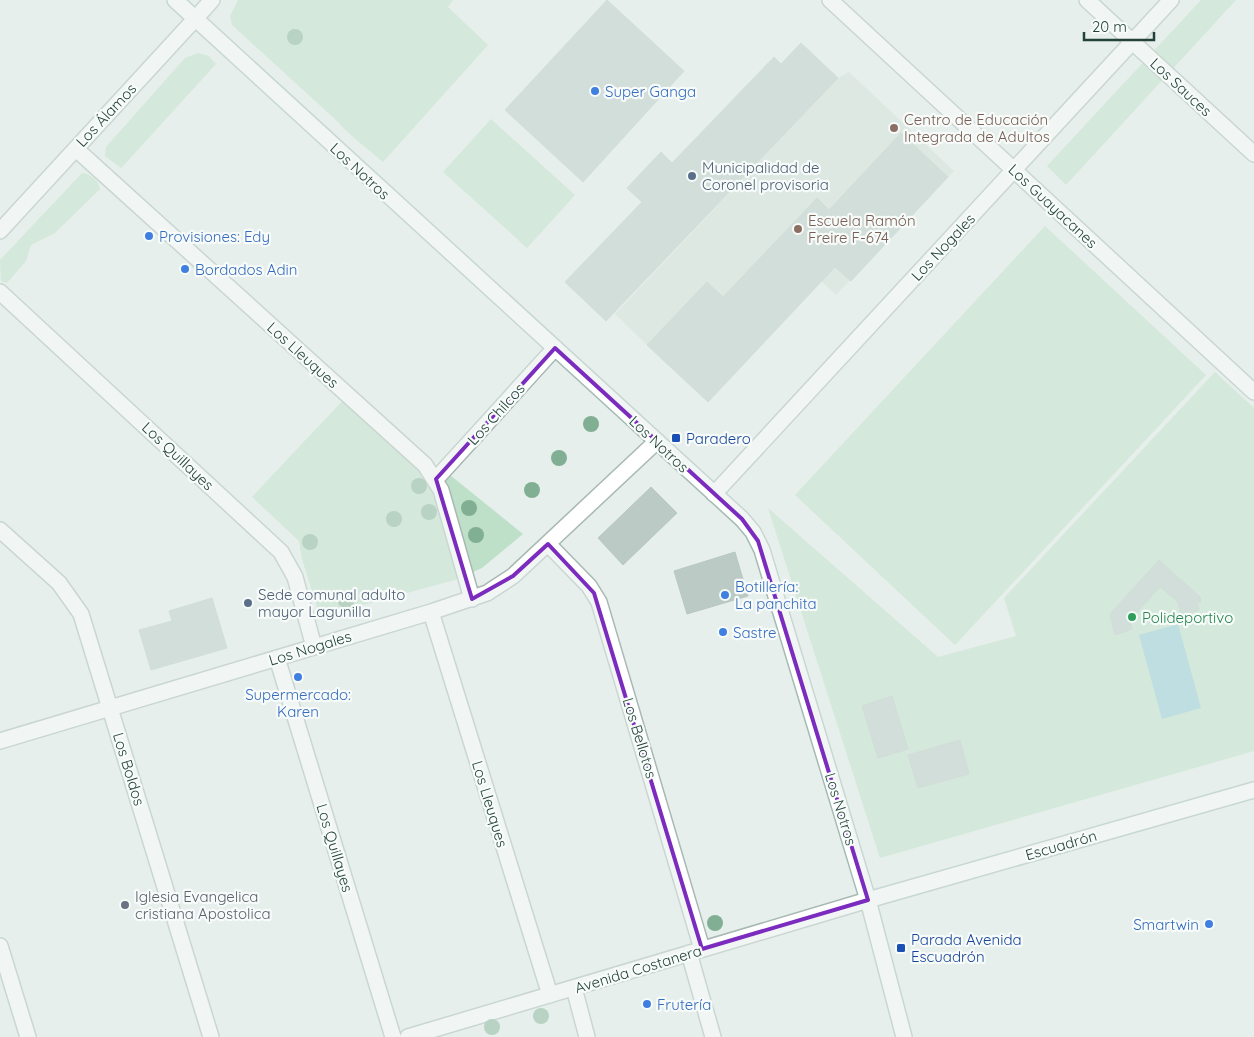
<svg xmlns="http://www.w3.org/2000/svg" width="1254" height="1037" viewBox="0 0 1254 1037" font-family="Quicksand,sans-serif">
<style>
.built{fill:#d4dfda}
.green{fill:#bfe0c8}
.water{fill:#8ec9d4}
.building{fill:#bbcac4;stroke:#b8c9c2}
.lines{fill:none;stroke-linecap:round;stroke-linejoin:round}
.street-casing{stroke:#a8b8b2;stroke-width:18}
.secondary-casing{stroke:#a4bbb3;stroke-width:18}
.street{stroke:#fff;stroke-width:15}
.secondary{stroke:#fff;stroke-width:15}
.tree{fill:#80af93}
.marked{fill:none;stroke:#7b2cbf;stroke-width:4;stroke-linejoin:round}
.shop-dot{fill:#3f7fe0;stroke:#f7fbf9;stroke-width:2}
.education-dot{fill:#8d6e63;stroke:#f7fbf9;stroke-width:2}
.service-dot{fill:#5c6f8a;stroke:#f7fbf9;stroke-width:2}
.transit-dot{fill:#1a4fb4;stroke:#f7fbf9;stroke-width:2}
.leisure-dot{fill:#2e9e5b;stroke:#f7fbf9;stroke-width:2}
.worship-dot{fill:#6b7280;stroke:#f7fbf9;stroke-width:2}
.labels{text-anchor:middle;dominant-baseline:central;stroke-width:4.5;stroke-linejoin:round;paint-order:stroke}
.street-label{font-size:15px;fill:#24423a;stroke:#f7fbf9}
.shop-label{font-size:15px;fill:#366cbe;stroke:#f7fbf9;text-anchor:start}
.education-label{font-size:15px;fill:#785e54;stroke:#f7fbf9;text-anchor:start}
.service-label{font-size:15px;fill:#4e5e75;stroke:#f7fbf9;text-anchor:start}
.transit-label{font-size:15px;fill:#164399;stroke:#f7fbf9;text-anchor:start}
.leisure-label{font-size:15px;fill:#27864d;stroke:#f7fbf9;text-anchor:start}
.worship-label{font-size:15px;fill:#5b616d;stroke:#f7fbf9;text-anchor:start}
</style>
<rect width="100%" height="100%" fill="#e6efeb"/>
<path class="built" d="M849,72L954,171L836,295L821,281L647,345L615,314L838,78Z"/>
<path class="green" d="M238,0H453L448,7L488,45L383,162C367,148 351,137 337,121L232,25L230,16Z
M1201,0H1236L1066,185L1047,166Z
M198,53L209,56L216,64L124,165L121,168L105,156L106,147L185,58Z
M491,119L575,195L527,248L443,172Z
M82,173C91,174 98,180 100,189L55,233L31,245L26,261L7,283L1,281L0,260Z
M1045,226L1206,375L955,645L795,495Z
M1215,372L1254,408V751L880,858L768,508L938,657L1016,636L1004,598Z
M346,397L431,480L450,475L523,534L482,568L458,579L320,617L302,559L299,541L252,497Z"/>
<path class="water" d="M1178,624L1201,708L1162,719L1139,635Z"/>
<path class="building" d="M607,0L684,71L583,182L505,110Z
M801,43L838,78L606,321L565,282L642,202L627,188L661,152L672,163L774,57L781,64Z
M901,133L948,177L851,281L835,267L708,402L647,345L707,282L723,297L817,198L829,210Z
M651,487L677,513L623,565L598,538Z
M735,552L748,596L687,614L674,571Z
M1159,560L1200,597L1201,602L1197,603L1199,610L1181,615L1178,602L1160,587L1130,620L1132,629L1115,635L1110,614Z
M212,598L227,648L151,670L139,630L172,621L169,611Z
M892,696L908,749L878,758L862,706Z
M960,740L969,774L918,788L908,755Z"/>
<g class="lines">
<g class="street-casing">
<path id="street" d="M830,0L1254,392
M1087,0L1254,154
M76,149L425,465L441,490L472,599
M0,231L195,19
M0,292L281,552L295,577L314,647
M436,479L555,348
M714,494L1171,0
M0,530L59,583L81,614L211,1037
M548,544L589,586L599,602L702,949
M431,612L550,995
M277,658L393,1037
M0,741L431,612L487,593L513,576L657,441
M0,946L28,1037
M689,953L713,1037
M574,988L587,1037
M408,1037L868,900"/>
</g>
<g class="secondary-casing">
<path id="secondary" d="M175,0L742,519L753,532L762,550L868,900L904,1037
M195,19L212,0
M868,900L1254,790"/>
</g>
<use href="#street" class="street"/>
<use href="#secondary" class="secondary"/>
</g>
<g class="tree">
<circle cx="295" cy="37" r="8"/>
<circle cx="591" cy="424" r="8"/>
<circle cx="559" cy="458" r="8"/>
<circle cx="419" cy="486" r="8"/>
<circle cx="532" cy="490" r="8"/>
<circle cx="469" cy="508" r="8"/>
<circle cx="429" cy="512" r="8"/>
<circle cx="394" cy="519" r="8"/>
<circle cx="476" cy="535" r="8"/>
<circle cx="310" cy="542" r="8"/>
<circle cx="346" cy="601" r="8"/>
<circle cx="715" cy="923" r="8"/>
<circle cx="541" cy="1016" r="8"/>
<circle cx="492" cy="1027" r="8"/>
</g>
<path d="M0 0H1254V1037H0ZM555,348L742,519L758,541L868,900L702,949L594,593L548,544L513,576L472,599L436,479Z" fill="#e6efeb" fill-opacity=".55" fill-rule="evenodd"/>
<path class="marked" d="M555,348L742,519L758,541L868,900L702,949L594,593L548,544L513,576L472,599L436,479Z"/>
<g class="shop-dot">
<circle cx="595" cy="91" r="5"/>
<circle cx="149" cy="236" r="5"/>
<circle cx="185" cy="269" r="5"/>
<circle cx="725" cy="595" r="5"/>
<circle cx="723" cy="632" r="5"/>
<circle cx="298" cy="677" r="5"/>
<circle cx="1209" cy="924" r="5"/>
<circle cx="647" cy="1004" r="5"/>
</g>
<g class="education-dot">
<circle cx="894" cy="128" r="5"/>
<circle cx="798" cy="229" r="5"/>
</g>
<g class="service-dot">
<circle cx="692" cy="176" r="5"/>
<circle cx="248" cy="603" r="5"/>
</g>
<g class="transit-dot">
<rect x="671" y="433" width="10" height="10" rx="2.5"/>
<rect x="896" y="943" width="10" height="10" rx="2.5"/>
</g>
<circle class="leisure-dot" cx="1132" cy="617" r="5"/>
<circle class="worship-dot" cx="125" cy="905" r="5"/>
<g class="labels">
<g class="street-label">
<text transform="translate(1181 87) rotate(43)">Los Sauces</text>
<text transform="translate(106 115) rotate(-47)">Los Álamos</text>
<text transform="translate(360 171) rotate(43)">Los Notros</text>
<text transform="translate(1053 206) rotate(43)">Los Guayacanes</text>
<text transform="translate(943 247) rotate(-47)">Los Nogales</text>
<text transform="translate(303 355) rotate(42)">Los Lleuques</text>
<text transform="translate(496 414) rotate(-48)">Los Chilcos</text>
<text transform="translate(659 444) rotate(43)">Los Notros</text>
<text transform="translate(178 456) rotate(43)">Los Quillayes</text>
<text transform="translate(310 648) rotate(-17)">Los Nogales</text>
<text transform="translate(640 738) rotate(73)">Los Bellotos</text>
<text transform="translate(129 769) rotate(73)">Los Boldos</text>
<text transform="translate(490 804) rotate(73)">Los Lleuques</text>
<text transform="translate(841 809) rotate(73)">Los Notros</text>
<text transform="translate(1061 845) rotate(-16)">Escuadrón</text>
<text transform="translate(335 848) rotate(73)">Los Quillayes</text>
<text transform="translate(638 969) rotate(-17)">Avenida Costanera</text>
</g>
<g class="shop-label">
<text x="605" y="91">Super Ganga</text>
<text x="159" y="236">Provisiones: Edy</text>
<text x="195" y="269">Bordados Adin</text>
<text x="735" y="586">Botillería:<tspan x="735" dy="17">La panchita</tspan></text>
<text x="733" y="632">Sastre</text>
<text x="298" y="694" text-anchor="middle">Supermercado:<tspan x="298" dy="17">Karen</tspan></text>
<text x="1199" y="924" text-anchor="end">Smartwin</text>
<text x="657" y="1004">Frutería</text>
</g>
<g class="education-label">
<text x="904" y="119">Centro de Educación<tspan x="904" dy="17">Integrada de Adultos</tspan></text>
<text x="808" y="220">Escuela Ramón<tspan x="808" dy="17">Freire F-674</tspan></text>
</g>
<g class="service-label">
<text x="702" y="167">Municipalidad de<tspan x="702" dy="17">Coronel provisoria</tspan></text>
<text x="258" y="594">Sede comunal adulto<tspan x="258" dy="17">mayor Lagunilla</tspan></text>
</g>
<g class="transit-label">
<text x="686" y="438">Paradero</text>
<text x="911" y="939">Parada Avenida<tspan x="911" dy="17">Escuadrón</tspan></text>
</g>
<g class="leisure-label">
<text x="1142" y="617">Polideportivo</text>
</g>
<g class="worship-label">
<text x="135" y="896">Iglesia Evangelica<tspan x="135" dy="17">cristiana Apostolica</tspan></text>
</g>
</g>
<path d="M1084 32v8h70v-8" fill="none" stroke="#24423a" stroke-width="2.5"/>
<text x="1092" y="32" font-size="15" fill="#24423a" stroke="#f7fbf9" stroke-width="4" paint-order="stroke">20 m</text>
</svg>
